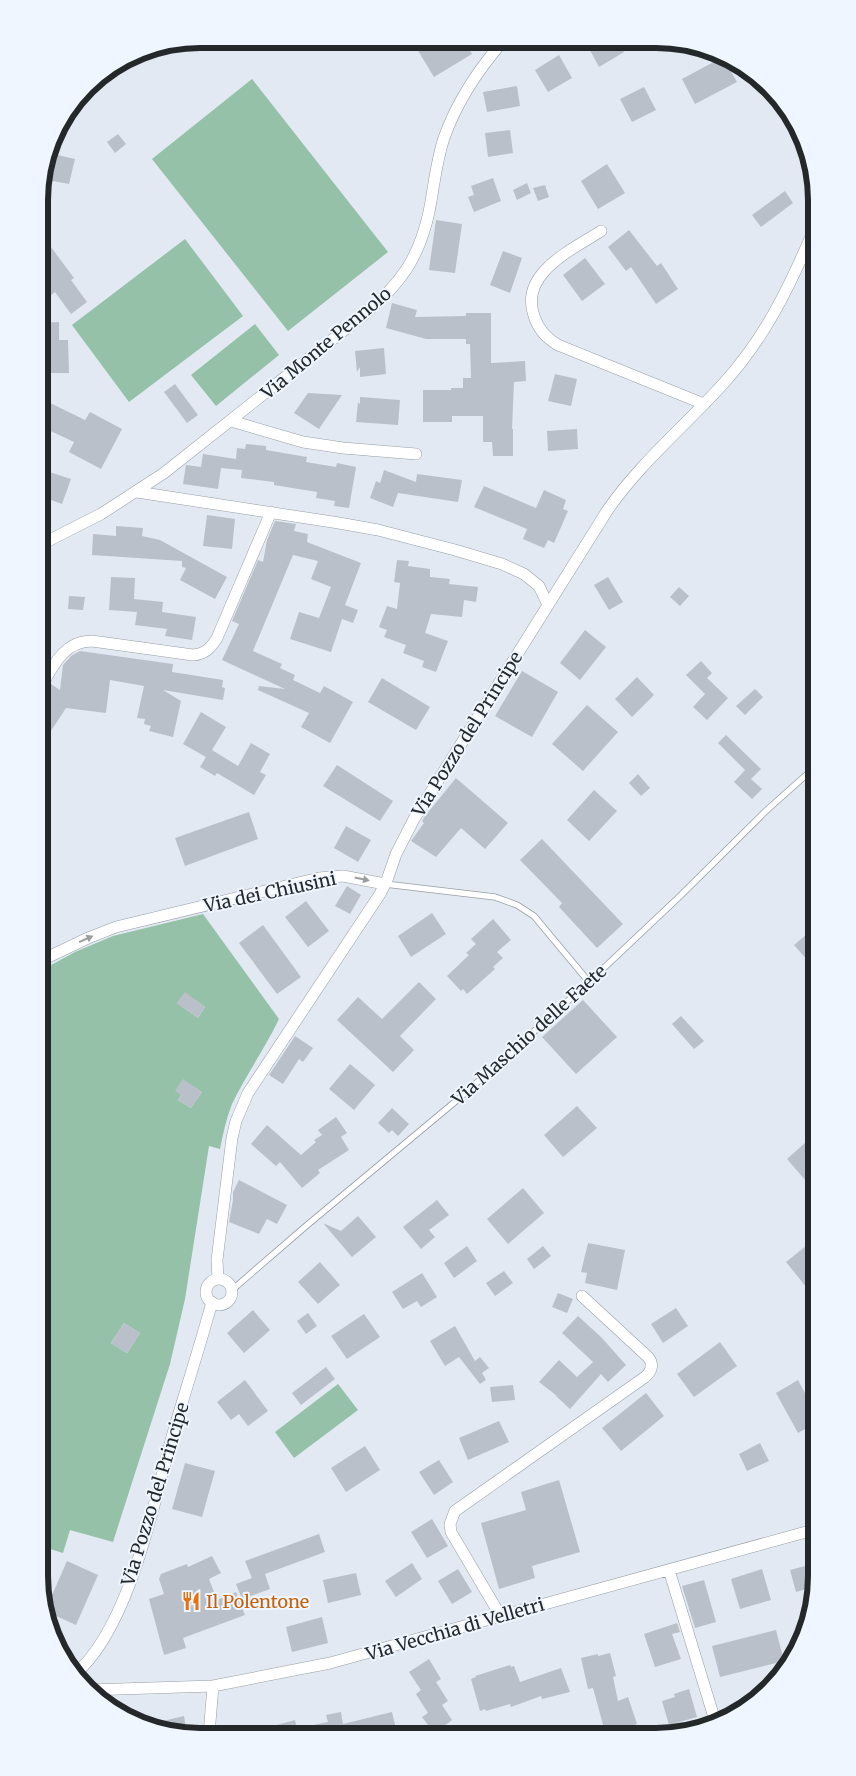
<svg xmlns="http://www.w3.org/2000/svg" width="856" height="1776" viewBox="0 0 856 1776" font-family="Merriweather,serif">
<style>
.green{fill:#94c1a8;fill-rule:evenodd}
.building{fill:#bac0c9}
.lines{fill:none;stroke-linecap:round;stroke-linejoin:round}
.service-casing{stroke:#989ea6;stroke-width:7}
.minor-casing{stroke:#989ea6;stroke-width:12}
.service{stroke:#fff;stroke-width:5.5}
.minor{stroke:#fff;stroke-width:11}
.oneway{fill:#9d9ea0}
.labels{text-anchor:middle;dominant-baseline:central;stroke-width:4;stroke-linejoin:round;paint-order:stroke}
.street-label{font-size:18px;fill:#25282b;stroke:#eff6ff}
.food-label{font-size:18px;fill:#c56008;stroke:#eff6ff;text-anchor:start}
.rim{fill:none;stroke:#25282b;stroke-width:6}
</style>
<rect width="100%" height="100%" fill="#e2e9f2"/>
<path class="green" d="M252,79L388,252L288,331L152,159Z
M185,239L243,316L129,402L72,325Z
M255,324L279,355L216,406L191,375Z
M203,914L279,1019C265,1048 246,1075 232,1104C226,1119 223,1134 220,1149L209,1146L185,1299L170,1364L113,1542L70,1530L63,1553L44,1547L42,970L75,952L113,936ZM185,993L205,1007L198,1018L177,1003ZM183,1080L202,1092L191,1108L178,1100L181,1095ZM124,1323L140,1333L127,1353L111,1343Z
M338,1384L358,1410L294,1458L275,1432Z"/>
<path class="building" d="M431,40H464L472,54L434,77L417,49Z
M585,41H618L624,52L599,67Z
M559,55L572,78L548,92L535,70Z
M721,58L725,61L737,82L695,104L682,79Z
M517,86L520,106L487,112L483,92Z
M644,87L656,110L632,122L620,99Z
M510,130L513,153L488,157L485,133Z
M118,134L126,144L115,153L107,142Z
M49,153L75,159L69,184L42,179Z
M607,164L625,193L598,209L581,181Z
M493,178L501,201L474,212L468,197L474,195L471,186Z
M527,183L531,193L517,200L513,190Z
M545,185L549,197L538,201L533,188Z
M785,191L793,203L761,227L752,215Z
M436,220L462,224L455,273L429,270Z
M629,230L657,266L661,263L678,289L656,304L631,267L626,271L608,247Z
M39,231L74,278L71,280L87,302L71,314L55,292L40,304Z
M503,251L522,258L510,293L490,285Z
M585,258L605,284L582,301L563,275Z
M392,303L417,310L415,317L466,316V313H491V363L525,361L526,381L514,382L512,429H513V456H493L492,442H483V416H452V422H423V390H451V388H463V378H471L470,344H466V339H426L386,328Z
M59,322V340H68L69,373H40V323Z
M384,348L386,374L360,377V367L357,372L355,351Z
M555,374L577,379L571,406L548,401Z
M175,384L198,415L187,423L164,392Z
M308,393L342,395L319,429L294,413Z
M360,397L400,400L398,425L356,422L358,402L360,404Z
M40,398L85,420L90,412L122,429L101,469L69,452L74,442L40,426Z
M577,429L578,449L548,451L547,431Z
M246,444L266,446V450L307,457L306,462L336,467L337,463L356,467L349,508L334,506L335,501L316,498L317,492L274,485V482L241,478L242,470L221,468L218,489L183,484L186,465L201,467L203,454L236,459L237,448L245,449Z
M40,469L71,479L62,504L40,496Z
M384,470L416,482L417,474L462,480L458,502L398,493L393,507L370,498L376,481L380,483Z
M484,486L536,508L544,490L566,500L563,509L568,511L554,543L548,540L544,548L523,539L527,529L474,507Z
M207,515L235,519L232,549L203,546Z
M275,521L296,524L294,531L308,534L307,542L361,563L345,605L358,610L353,623L342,619L331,652L290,639L299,612L319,618L331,587L311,579L318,561L293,555L253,651L282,664L280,668L295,675L293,680L320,693L324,686L353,702L330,743L301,727L309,713L258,690L259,686L285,689L222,660L239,624L232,621L258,560L263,562L267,540Z
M116,526L143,528L142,536L160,540L227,577L215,599L180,580L186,568L182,567V561L92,555L93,534L116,536Z
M397,560L409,561L408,566L430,569V577L450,579L449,584L478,587L476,602L464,600L462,617L431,614L425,633L448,641L436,672L422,667L424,661L403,653L406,645L384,637L387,630L379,627L387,606L397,609L400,583L394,582Z
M111,577L135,578L134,599L163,602L162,612L196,617L192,640L165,636L167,629L135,625L137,612L109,610Z
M608,577L623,602L609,610L594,585Z
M679,587L689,596L680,606L670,597Z
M69,596L85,597L83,610L68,609Z
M585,630L606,647L580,680L560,663Z
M80,651L173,664L172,672L223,680L222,687L225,688L223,700L163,690L181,701L173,737L149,731L151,726L144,724L145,719L137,718L144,686L110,680L106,713L66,708L41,746V696L47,691L51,684L60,690L63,665L71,656Z
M701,661L712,673L707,678L728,698L707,720L693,707L705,694L686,675Z
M522,671L558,692L532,737L495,716Z
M637,677L654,695L632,717L615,699Z
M382,678L430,707L416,730L368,702Z
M755,689L763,697L745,715L736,706Z
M587,705L618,732L583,771L552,744Z
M201,712L226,727L212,750L238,766L251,743L270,754L260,772L266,775L254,795L217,773L215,776L200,767L206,757L183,744Z
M726,735L761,769L751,779L762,789L752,799L734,782L745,770L718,743Z
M337,765L393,801L380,821L323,786Z
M638,774L650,788L641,796L629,783Z
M456,778L508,823L485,849L461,828L436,857L411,841L424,823L422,821L425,816Z
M594,790L617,811L589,841L567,820Z
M249,812L258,839L185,866L175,838Z
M346,826L371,840L358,862L334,848Z
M542,839L623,924L597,948L559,907L562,903L520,860Z
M347,886L361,895L350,914L335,906Z
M306,901L329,931L308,947L285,917Z
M432,913L446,934L411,957L398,936Z
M493,919L511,940L497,952L503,958L493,967L495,969L467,994L463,989L461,991L447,976L469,955L466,953L476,944L471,939Z
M263,925L301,977L277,994L239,943Z
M814,928L815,969L794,945Z
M419,982L436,999L400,1036L414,1050L393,1072L337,1020L358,997L382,1019Z
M185,992L205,1007L198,1018L177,1003Z
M583,1000L617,1037L576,1074L542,1037Z
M681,1016L704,1041L694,1049L672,1024Z
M295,1036L313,1048L303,1062L299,1059L283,1084L269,1075Z
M350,1064L375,1085L354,1110L329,1089Z
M183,1079L202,1092L191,1108L178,1100L181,1095L175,1091Z
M577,1106L597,1128L563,1157L544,1135Z
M392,1108L409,1124L398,1136L392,1130L389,1133L378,1123Z
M336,1117L347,1133L341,1137L349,1150L318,1170L320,1173L302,1188L280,1162L276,1166L251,1144L267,1125L301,1155L316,1142L314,1140L322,1135L318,1130Z
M815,1134V1173L806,1181L787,1159Z
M239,1180L287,1205L277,1224L267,1219L259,1234L229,1222L233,1200V1192Z
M523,1188L544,1213L508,1244L487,1219Z
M437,1200L449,1215L429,1230L435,1237L421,1249L403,1227Z
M358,1216L376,1237L352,1257L323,1223L341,1231Z
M816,1238V1281L807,1288L786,1262Z
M588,1243L625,1250L617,1290L585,1283L587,1273L581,1272Z
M467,1246L477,1261L454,1278L444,1263Z
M543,1246L551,1256L534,1269L527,1259Z
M320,1262L340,1285L318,1304L298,1282Z
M504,1271L513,1283L495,1296L486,1283Z
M422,1273L437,1297L421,1307L417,1301L403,1309L392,1292Z
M558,1293L573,1299L567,1313L552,1307Z
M676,1308L688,1326L663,1343L651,1324Z
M253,1310L270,1330L244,1353L227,1333Z
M308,1313L317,1326L306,1334L297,1321Z
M364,1314L380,1337L347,1359L331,1336Z
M578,1316L601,1337L626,1365L608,1382L601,1374L570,1409L556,1396H557L539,1382L559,1360L577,1377L593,1362L562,1333Z
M124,1323L140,1333L127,1353L111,1343Z
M455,1326L475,1361L480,1357L489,1368L482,1373L486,1380L480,1384L459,1357L445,1366L430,1341Z
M720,1342L737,1366L694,1397L677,1374Z
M326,1367L335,1379L301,1405L292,1393Z
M245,1380L268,1411L248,1426L239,1414L231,1420L217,1402Z
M798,1380L816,1414V1423L798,1433L776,1393Z
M513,1385L515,1400L492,1402L490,1387Z
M646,1393L664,1416L621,1451L602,1428Z
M499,1421L509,1442L468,1460L459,1438Z
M760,1443L769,1461L747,1471L739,1454Z
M365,1446L380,1470L346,1492L331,1468Z
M439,1460L453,1482L434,1495L419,1472Z
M185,1463L215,1471L202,1517L172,1509Z
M559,1480L580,1552L532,1566L535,1578L499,1589L481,1523L526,1510L521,1492Z
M432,1519L448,1546L427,1558L411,1532Z
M319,1534L325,1552L265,1574L270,1589L242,1599L236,1584L252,1578L245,1561Z
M212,1556L221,1573L209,1579L217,1600L236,1592L245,1615L183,1638L186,1648L164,1655L149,1599L164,1594L159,1579L161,1574L187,1564L188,1567Z
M67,1561L98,1575L76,1625L45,1611Z
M412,1563L422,1579L396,1597L385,1581Z
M817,1563V1586L796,1592L790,1570Z
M458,1569L472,1592L452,1604L438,1581Z
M762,1569L771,1600L740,1609L731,1579Z
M356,1573L361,1595L328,1603L323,1580Z
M704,1580L716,1622L695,1628L682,1586Z
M322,1617L328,1643L292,1652L286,1627Z
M677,1623L680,1632L672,1634L681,1659L655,1667L644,1634Z
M776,1630L784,1661L720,1677L712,1646Z
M610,1653L616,1676L613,1677L618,1701L628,1697L637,1724L612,1732H605L593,1688L588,1689L581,1658L598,1654V1656Z
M429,1659L441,1679L436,1682L448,1701L442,1705L452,1720L444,1726L449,1733H434L422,1717L428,1713L416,1694L421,1690L409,1672Z
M510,1665L511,1667L514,1666L520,1682L561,1668L570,1692L542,1699L541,1696L511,1707L510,1704L486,1711L485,1709L480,1711L471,1679L476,1677L475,1676Z
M689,1689L697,1717L669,1725L662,1701L675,1697L674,1694Z
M341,1712L343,1724L392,1712L397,1733L298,1734V1728L328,1722L326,1715Z
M184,1716L187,1734H169L152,1726L164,1723L163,1721Z
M295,1720L298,1734H258V1730Z"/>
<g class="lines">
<g class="service-casing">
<path id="service" d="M385,884L495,897L517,905L534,916L589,982
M232,1290L306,1226L462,1096L589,982L678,898L768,809L814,768"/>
</g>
<g class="minor-casing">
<path id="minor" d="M601,231C572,250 519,273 534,316C538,329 546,338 558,345L704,404
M231,421L303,442L343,448L416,454
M137,492L339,523L378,530L455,550L502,564L524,574L539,586L548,605
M40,545L101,514L164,473L366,313C401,283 419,258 429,212C434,187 436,162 444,138C457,101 478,70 503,41
M41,687C53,666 64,641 92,641L193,655C205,654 211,648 217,638L271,512
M42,960L88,938L116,927L319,878L343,876L385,884
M218,1279L217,1260L232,1138L236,1121L248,1093L380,894L387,880L396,854L414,819L607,511C639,464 684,427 723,384C764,339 788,290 812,234
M206 1292a13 13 0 1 1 26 0a13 13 0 1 1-26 0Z
M816,1353V1364
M669,1570L716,1724
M500,1615L451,1532L450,1524L455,1511L645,1377C652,1371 654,1364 648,1357L582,1296
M74,1675C130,1628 154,1502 173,1433C186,1389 200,1346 212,1302
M88,1690L213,1686L330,1663L817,1529
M209,1734L213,1686"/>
</g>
<use href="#service" class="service"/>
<use href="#minor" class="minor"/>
</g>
<defs><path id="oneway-solid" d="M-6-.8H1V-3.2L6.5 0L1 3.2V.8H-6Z" transform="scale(1.25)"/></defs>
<g class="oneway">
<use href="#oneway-solid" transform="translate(362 879) rotate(12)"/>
<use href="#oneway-solid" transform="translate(86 939) rotate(-24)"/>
</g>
<defs>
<g id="restaurant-bare" transform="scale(1.5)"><path d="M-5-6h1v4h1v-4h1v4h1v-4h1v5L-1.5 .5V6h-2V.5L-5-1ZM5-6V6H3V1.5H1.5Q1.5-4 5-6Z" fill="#e8710a" stroke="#eff6ff" stroke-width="2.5" paint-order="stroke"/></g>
</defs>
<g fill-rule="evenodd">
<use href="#restaurant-bare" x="191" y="1601"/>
</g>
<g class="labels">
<g class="street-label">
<text transform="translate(326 343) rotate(-40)">Via Monte Pennolo</text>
<text transform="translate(467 734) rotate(-58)">Via Pozzo del Principe</text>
<text transform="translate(270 892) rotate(-12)">Via dei Chiusini</text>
<text transform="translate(529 1035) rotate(-42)">Via Maschio delle Faete</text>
<text transform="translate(155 1494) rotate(-73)">Via Pozzo del Principe</text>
<text transform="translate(455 1629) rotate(-16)">Via Vecchia di Velletri</text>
</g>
<g class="food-label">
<text x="206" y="1601">Il Polentone</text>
</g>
</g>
<path d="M0 0H856V1776H0ZM200 48H656A152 152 0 0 1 808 200V1576A152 152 0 0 1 656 1728H200A152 152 0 0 1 48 1576V200A152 152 0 0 1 200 48Z" fill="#eff6ff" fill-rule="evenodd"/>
<path class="rim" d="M200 48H656A152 152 0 0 1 808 200V1576A152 152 0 0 1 656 1728H200A152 152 0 0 1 48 1576V200A152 152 0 0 1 200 48Z"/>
</svg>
